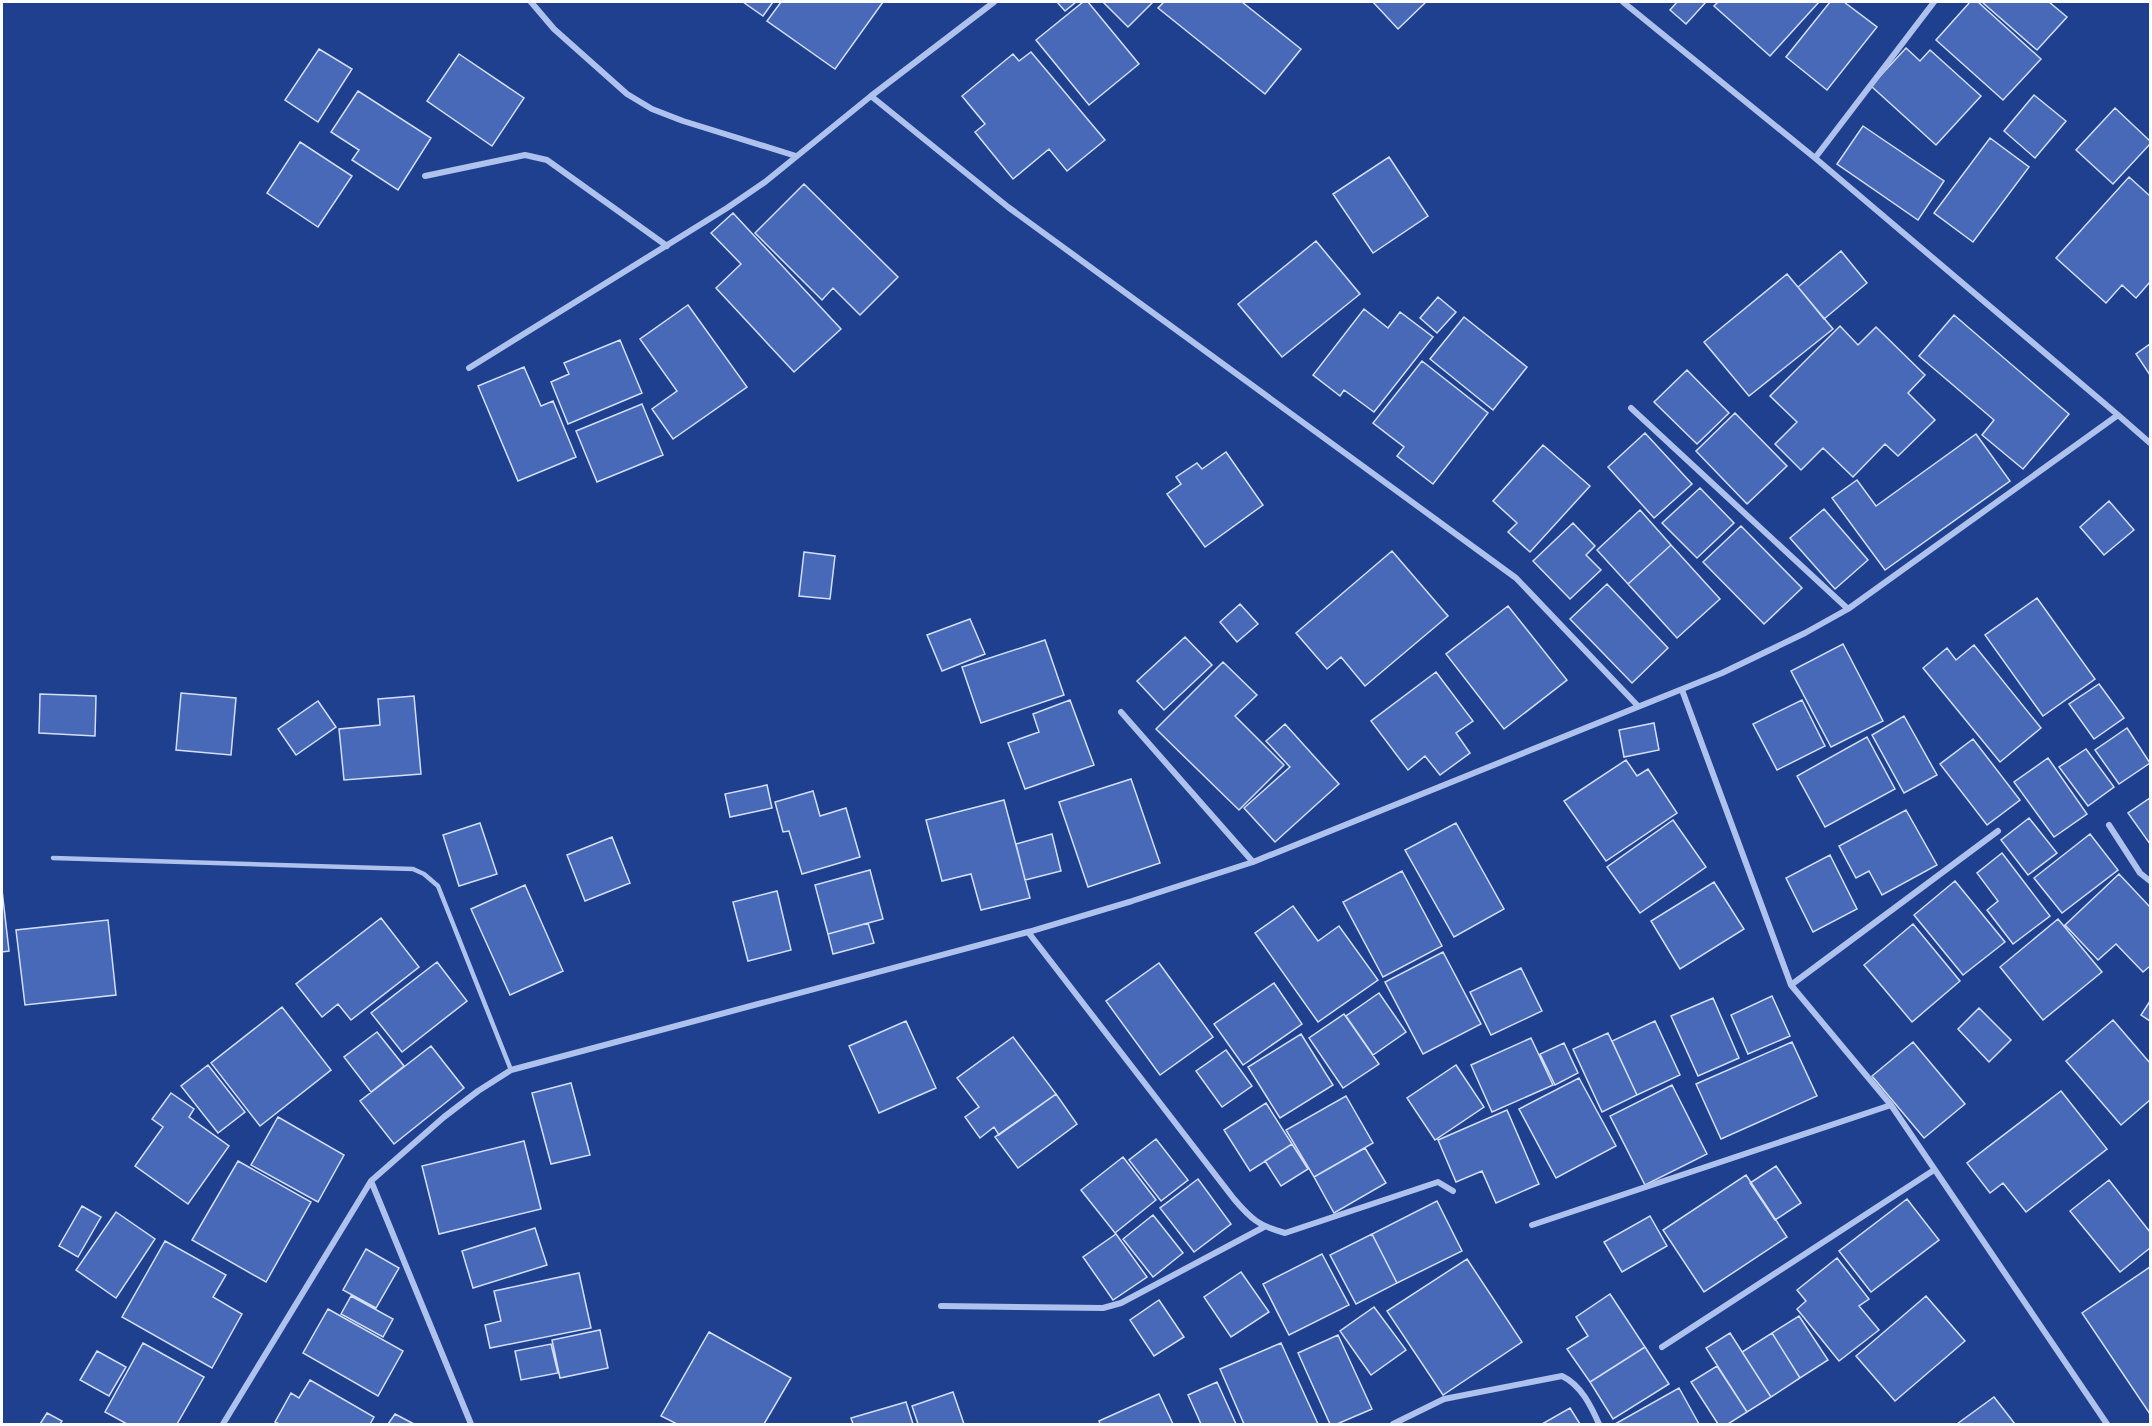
<svg xmlns="http://www.w3.org/2000/svg" width="2152" height="1426" viewBox="0 0 2152 1426" font-family="Rubik,sans-serif">
<style>
.building{fill:#4769b7;stroke:#d3dff9;stroke-width:1.5}
.lines{fill:none;stroke-linecap:round;stroke-linejoin:round}
.lane{stroke:#aec2ed;stroke-width:4.5}
.street{stroke:#aec2ed;stroke-width:6}
</style>
<rect width="100%" height="100%" fill="#1f408f"/>
<path class="building" d="M743,2H773L763,16Z
M781,2H883L835,69L767,21Z
M1057,2H1076L1065,11Z
M1083,2H1088L1139,64L1089,105L1036,40Z
M1103,2H1153L1128,27Z
M1164,2H1242L1301,49L1265,94L1158,8Z
M1373,2H1426L1398,29Z
M1677,2H1706L1686,24L1670,10Z
M1718,2H1819L1770,56L1714,6Z
M1830,2H1844L1877,27L1827,90L1786,57Z
M1970,2H1978L2041,59L2003,100L1936,40Z
M1982,2H2049L2067,17L2037,50Z
M1906,48L1920,61L1930,50L1981,96L1936,145L1871,86Z
M319,49L352,69L318,122L285,100Z
M1031,52L1105,140L1067,171L1049,149L1013,179L975,132L985,124L962,96L1013,54L1019,61Z
M459,54L524,98L492,146L427,101Z
M358,91L431,138L398,190L352,160L359,150L331,132Z
M2034,95L2066,121L2035,158L2004,131Z
M2115,108L2150,141V144L2113,184L2076,150Z
M1863,126L1944,181L1918,220L1837,164Z
M1990,138L2029,167L1973,242L1934,213Z
M300,142L352,176L318,227L267,193Z
M1389,157L1428,216L1373,253L1333,194Z
M2129,177L2150,196V282L2136,298L2122,285L2106,303L2056,258Z
M804,184L898,277L860,315L833,288L822,300L755,233Z
M733,213L841,329L794,372L716,288L741,264L711,233Z
M1316,241L1360,294L1282,357L1238,304Z
M1841,251L1867,283L1824,319L1798,287Z
M1787,274L1833,329L1749,396L1704,342Z
M1438,297L1456,312L1437,333L1420,318Z
M688,305L747,387L673,439L652,409L677,391L640,339Z
M1364,309L1388,328L1400,312L1433,337L1374,412L1344,390L1340,396L1313,375Z
M1954,315L2069,414L2023,469L1982,435L1994,420L1919,356Z
M1464,317L1527,367L1493,410L1430,359Z
M1840,326L1858,345L1876,327L1925,375L1908,393L1935,420L1898,456L1885,444L1853,477L1823,448L1801,470L1775,444L1797,422L1770,396Z
M620,340L642,393L568,424L551,382L569,374L564,363Z
M2150,344V375L2136,354Z
M1422,361L1488,413L1433,484L1397,456L1404,447L1373,423Z
M524,367L541,406L553,401L576,457L518,481L478,386Z
M1687,370L1729,413L1697,444L1654,402Z
M642,404L663,455L597,482L576,431Z
M1735,413L1787,466L1747,504L1696,451Z
M1645,433L1692,484L1654,518L1608,467Z
M1976,434L2010,481L1885,570L1832,498L1857,480L1876,506Z
M1543,445L1590,486L1530,552L1508,532L1517,523L1493,501Z
M1226,452L1263,505L1205,547L1167,494L1181,484L1176,477L1197,463L1202,469Z
M1700,488L1734,523L1697,558L1662,523Z
M2109,501L2134,530L2104,555L2080,527Z
M1824,509L1868,560L1835,589L1790,538Z
M1640,510L1671,545L1628,584L1597,550Z
M1573,523L1595,546L1586,555L1601,570L1570,599L1533,561Z
M1741,526L1802,588L1764,624L1703,562Z
M1671,545L1720,599L1677,638L1628,584Z
M1392,551L1448,616L1365,686L1341,657L1327,669L1296,633Z
M804,552L835,556L830,599L799,596Z
M1607,584L1668,648L1632,683L1570,619Z
M2037,598L2095,679L2043,716L1985,635Z
M1240,604L1258,624L1237,642L1220,622Z
M1508,606L1567,680L1504,729L1446,654Z
M970,619L985,654L942,671L927,635Z
M1185,637L1212,665L1164,710L1137,681Z
M1045,640L1064,695L981,723L962,667Z
M1843,644L1883,721L1831,747L1791,671Z
M1974,645L2041,728L2000,762L1923,668L1947,648L1956,660Z
M1223,662L1257,695L1235,716L1284,765L1239,810L1156,729Z
M1436,672L1473,721L1456,733L1470,753L1440,775L1425,756L1408,770L1371,721Z
M2099,684L2124,718L2094,739L2069,704Z
M181,693L236,698L231,755L176,750Z
M40,694L96,696L95,736L39,733Z
M414,696L421,774L344,780L339,729L380,725L378,699Z
M1070,700L1094,765L1025,789L1008,743L1039,732L1033,714Z
M1802,700L1825,746L1777,770L1753,724Z
M318,701L336,727L296,755L278,729Z
M1904,716L1937,775L1904,793L1872,735Z
M1654,723L1659,750L1624,757L1619,730Z
M1285,724L1339,784L1275,842L1244,808L1290,767L1266,741Z
M2127,728L2150,763L2119,784L2095,750Z
M1867,737L1895,789L1825,827L1797,776Z
M1973,739L2020,800L1987,825L1940,764Z
M2086,749L2114,787L2088,806L2059,767Z
M2048,758L2087,814L2054,837L2014,782Z
M1626,760L1637,776L1648,769L1677,813L1606,861L1564,801Z
M1131,779L1160,863L1088,887L1059,802Z
M767,785L772,808L730,817L725,794Z
M813,791L820,816L846,808L860,857L802,874L789,831L783,832L775,802Z
M2150,798V844L2128,813Z
M1004,800L1030,898L981,910L971,874L942,881L926,820Z
M1906,810L1937,865L1882,895L1869,871L1856,878L1839,846Z
M2029,818L2057,853L2028,875L2001,840Z
M1673,820L1706,867L1640,913L1607,867Z
M480,823L497,874L459,886L443,835Z
M1456,823L1504,909L1454,937L1405,850Z
M1052,834L1061,871L1025,880L1016,844Z
M2090,834L2118,870L2062,913L2034,878Z
M612,837L630,883L585,901L567,855Z
M2002,853L2050,916L2013,944L1987,910L1998,901L1977,873Z
M1830,855L1857,909L1813,932L1786,878Z
M870,870L883,919L828,934L815,885Z
M1402,871L1442,946L1383,977L1343,902Z
M2119,874L2150,907V966L2143,972L2116,944L2098,960L2065,925Z
M1955,881L2005,942L1963,975L1914,915Z
M1714,882L1744,929L1680,969L1651,921Z
M525,885L563,971L510,995L471,909Z
M2,890L9,951L2,952Z
M777,891L791,950L748,961L733,902Z
M1293,906L1318,941L1339,926L1378,980L1318,1022L1255,933Z
M381,918L419,967L351,1020L338,1004L322,1017L296,984Z
M2058,919L2102,972L2043,1020L2000,967Z
M108,920L116,995L25,1005L16,930Z
M868,923L874,943L833,954L828,934Z
M1913,924L1960,981L1912,1022L1864,965Z
M1443,952L1481,1024L1423,1054L1385,982Z
M437,962L467,1001L402,1052L371,1013Z
M1159,963L1213,1037L1160,1075L1106,1001Z
M1521,968L1542,1011L1491,1035L1470,992Z
M1274,983L1302,1024L1243,1065L1214,1024Z
M1379,993L1406,1032L1373,1055L1346,1016Z
M1772,996L1790,1036L1748,1054L1731,1015Z
M1713,998L1739,1058L1698,1076L1671,1016Z
M2150,1001V1021L2141,1015Z
M282,1007L331,1070L260,1126L211,1063Z
M1979,1008L2011,1040L1989,1062L1958,1029Z
M1344,1014L1379,1064L1343,1088L1309,1038Z
M2113,1020L2150,1063V1100L2121,1125L2066,1061Z
M906,1021L936,1088L879,1113L849,1046Z
M1655,1021L1680,1075L1637,1095L1612,1041Z
M377,1032L404,1066L371,1092L344,1057Z
M1608,1033L1637,1095L1602,1112L1573,1049Z
M1301,1034L1333,1085L1280,1118L1248,1067Z
M1013,1037L1056,1094L999,1135L994,1127L980,1138L965,1117L979,1107L957,1078Z
M1531,1038L1553,1085L1492,1112L1471,1065Z
M1792,1042L1817,1096L1721,1139L1696,1084Z
M1913,1042L1965,1104L1924,1138L1872,1076Z
M1564,1043L1578,1073L1555,1085L1540,1054Z
M431,1046L464,1088L394,1144L360,1101Z
M1226,1050L1252,1086L1222,1107L1196,1071Z
M208,1065L245,1112L218,1133L181,1086Z
M1456,1065L1484,1107L1435,1140L1407,1098Z
M1579,1078L1616,1146L1556,1178L1519,1109Z
M571,1083L590,1155L551,1164L532,1093Z
M1672,1085L1707,1154L1645,1185L1610,1116Z
M2061,1091L2107,1149L2026,1212L2003,1183L1990,1193L1967,1163Z
M171,1093L194,1109L189,1117L229,1146L188,1204L135,1166L163,1127L152,1119Z
M1056,1094L1077,1124L1018,1168L995,1137Z
M1346,1096L1373,1143L1314,1177L1286,1130Z
M1266,1103L1292,1144L1250,1171L1224,1130Z
M1507,1110L1539,1184L1496,1203L1482,1171L1456,1182L1438,1140Z
M278,1117L344,1155L318,1202L251,1165Z
M1156,1139L1188,1180L1161,1201L1129,1160Z
M524,1141L541,1209L439,1234L422,1166Z
M1292,1144L1308,1169L1281,1186L1265,1161Z
M1365,1148L1386,1183L1334,1213L1314,1177Z
M1123,1157L1156,1200L1115,1233L1081,1190Z
M238,1161L311,1202L266,1282L192,1240Z
M1776,1166L1801,1203L1775,1220L1750,1183Z
M1746,1175L1787,1237L1704,1292L1663,1230Z
M1198,1179L1231,1224L1194,1252L1160,1208Z
M2109,1180L2150,1232V1248L2120,1272L2070,1211Z
M1907,1199L1939,1240L1871,1292L1839,1251Z
M1437,1201L1462,1251L1397,1283L1372,1234Z
M82,1206L101,1217L78,1257L59,1246Z
M116,1212L155,1239L116,1298L76,1270Z
M1153,1215L1183,1253L1153,1277L1123,1239Z
M1650,1216L1667,1246L1622,1272L1604,1242Z
M535,1228L547,1265L473,1288L462,1251Z
M1116,1234L1147,1277L1113,1300L1083,1257Z
M1372,1234L1397,1283L1356,1304L1330,1255Z
M165,1241L226,1275L213,1297L242,1314L212,1368L122,1317Z
M366,1249L399,1268L376,1308L343,1290Z
M1322,1254L1349,1305L1289,1335L1263,1284Z
M1837,1258L1869,1299L1859,1306L1879,1330L1839,1361L1797,1309L1806,1301L1797,1290Z
M1467,1259L1522,1342L1443,1395L1387,1311Z
M2150,1267V1414L2082,1313Z
M1241,1272L1269,1312L1231,1337L1204,1297Z
M579,1273L591,1328L490,1348L485,1325L501,1321L494,1291Z
M1610,1294L1645,1347L1590,1382L1567,1349L1588,1336L1576,1317Z
M351,1296L393,1319L383,1337L341,1314Z
M1926,1296L1965,1341L1895,1401L1856,1356Z
M1159,1300L1184,1337L1154,1356L1130,1320Z
M1374,1307L1406,1350L1371,1375L1340,1331Z
M328,1309L403,1351L378,1396L303,1353Z
M1799,1316L1828,1360L1800,1378L1772,1333Z
M600,1330L608,1368L560,1378L552,1340Z
M709,1332L791,1378L764,1424H677L661,1416Z
M1730,1333L1771,1397L1747,1412L1706,1348Z
M1772,1333L1800,1378L1771,1397L1742,1352Z
M1338,1335L1372,1409L1337,1424H1330L1298,1353Z
M143,1343L204,1377L177,1424H127L105,1412Z
M1281,1343L1318,1424H1244L1220,1369Z
M551,1344L558,1373L521,1380L515,1351Z
M1645,1347L1669,1384L1613,1419L1590,1382Z
M97,1351L126,1367L109,1396L80,1380Z
M1717,1366L1747,1412L1728,1424H1718L1691,1382Z
M310,1380L374,1417L370,1424H279L275,1422L291,1393L299,1398Z
M1217,1382L1236,1424H1201L1188,1395Z
M1679,1388L1699,1424H1615Z
M953,1392L964,1424H918L912,1406Z
M1159,1394L1173,1424H1100L1099,1421Z
M1994,1397L2015,1424H1957Z
M906,1402L913,1424H853L851,1418Z
M1570,1408L1580,1424H1542Z
M47,1413L62,1421L60,1424H40Z
M395,1414L414,1424H388Z"/>
<g class="lines">
<path class="lane" d="M53,858L413,869L424,874L438,886L511,1070"/>
<path class="street" d="M531,2L554,29L627,94L652,109L683,121L796,156
M871,96L1008,207L1516,578L1638,706
M1815,158L1934,2
M425,176L525,155L547,160L667,246
M469,368L727,208L765,182L871,96L994,2
M1631,408L1848,609
M2118,415L2150,443
M1682,690L1791,985L1891,1105L2107,1424
M1121,712L1253,862
M2109,825L2140,873L2150,881
M1028,932L1234,1199C1251,1219 1259,1226 1285,1233L1438,1182L1453,1191
M1791,985L1998,831
M371,1181L471,1424
M1532,1225L1891,1105
M941,1306L1103,1308L1121,1303L1264,1227
M1662,1347L1934,1170
M223,1424L371,1181L444,1117L478,1091L511,1070L1028,932L1132,901L1253,862L1722,673L1805,633L1848,609L2118,415L1815,158L1623,2
M1393,1424L1444,1399L1562,1376C1581,1385 1591,1406 1599,1424"/>
</g>
<rect width="2152" height="1426" fill="none" stroke="#ffffff" stroke-width="6"/>
</svg>
